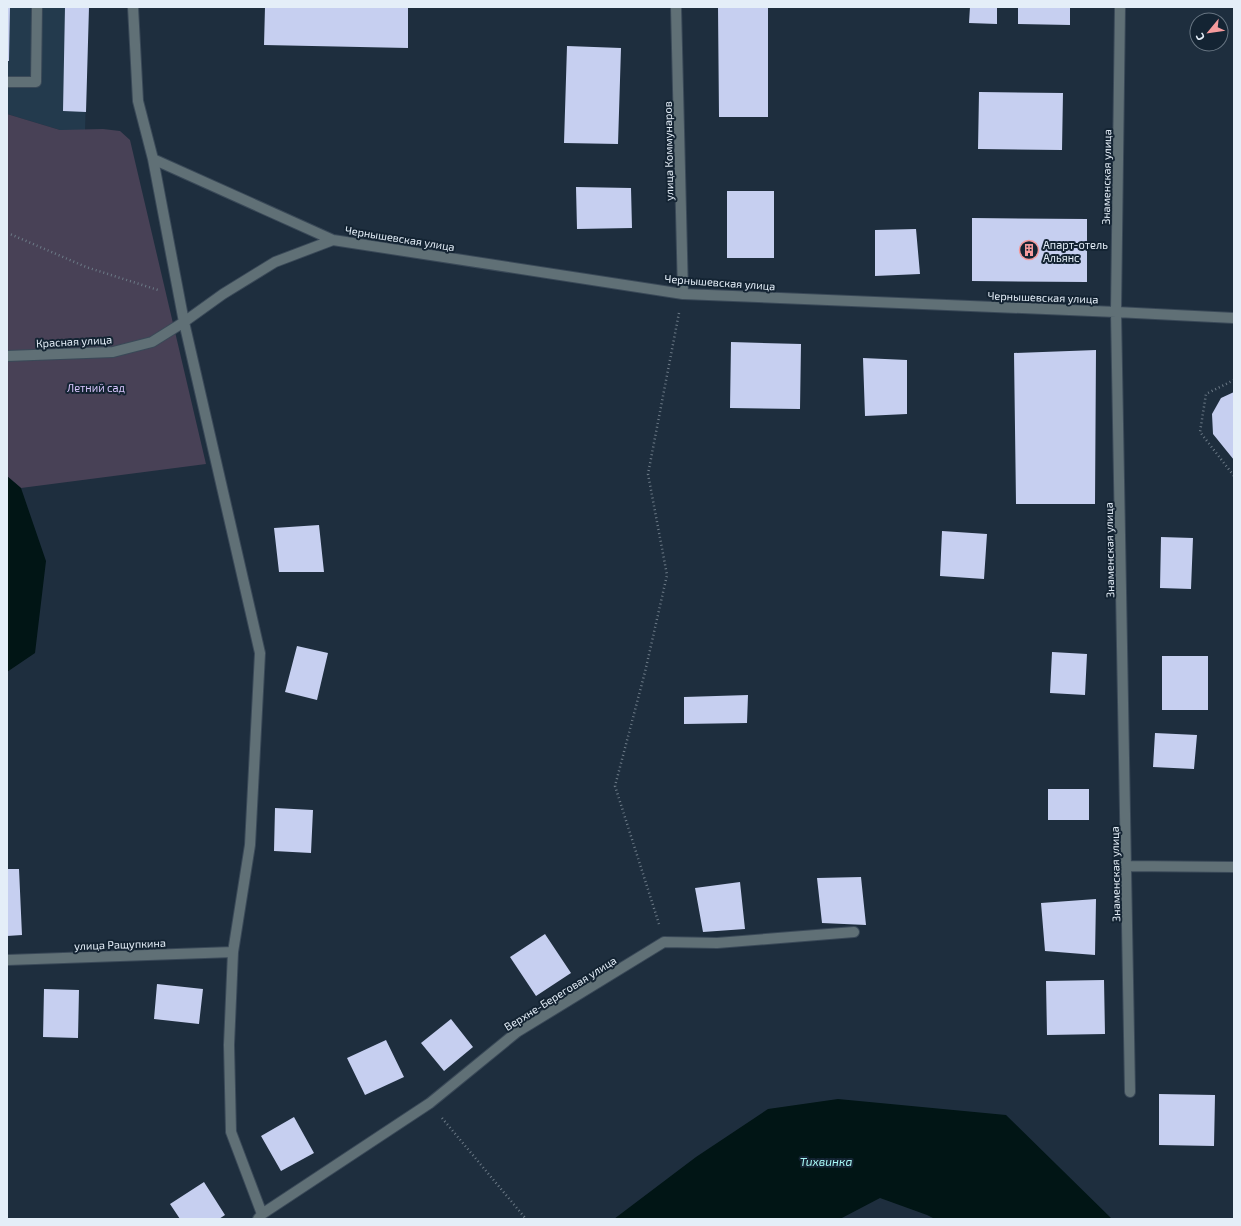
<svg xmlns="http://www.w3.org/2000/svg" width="1241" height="1226" viewBox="0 0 1241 1226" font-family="'Exo 2',sans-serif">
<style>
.built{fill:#233a4d}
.green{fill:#484156}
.water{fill:#011515}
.building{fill:#c6cff0}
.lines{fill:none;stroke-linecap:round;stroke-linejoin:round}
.lane-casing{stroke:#3a4958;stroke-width:12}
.street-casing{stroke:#3a4958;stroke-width:12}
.path{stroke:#6c7a87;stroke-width:2.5;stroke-dasharray:1 3;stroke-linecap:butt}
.lane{stroke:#607076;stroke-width:10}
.street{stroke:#607076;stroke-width:10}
.labels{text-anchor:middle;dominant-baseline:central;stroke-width:4;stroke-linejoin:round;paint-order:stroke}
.street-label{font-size:11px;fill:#e4eef8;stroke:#142433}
.poi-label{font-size:11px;fill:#e4eef8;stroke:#142433;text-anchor:start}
.park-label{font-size:11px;fill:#d6c4fb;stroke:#142433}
.water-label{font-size:12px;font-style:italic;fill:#a6f5f3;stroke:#142433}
</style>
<rect width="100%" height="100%" fill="#1e2e3e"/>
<path class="built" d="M7,7H89L85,130H60L7,114Z"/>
<path class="green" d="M7,114L60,130L103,129L120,131L130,140L206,464L21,488L7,476Z"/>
<path class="water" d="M7,476L21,488L46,561L35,653L7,672Z
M838,1099L1006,1115L1112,1219H935L927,1215L880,1198L840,1219H614L696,1157L768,1109Z"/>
<path class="building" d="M7,7H10L9,61H7Z
M65,7H89L86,112L63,111Z
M265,7H408V48L264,45Z
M718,7H768V117H719Z
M970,7H997V24L969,23Z
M1018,7H1070V25L1018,24Z
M567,46L621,48L618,144L564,143Z
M979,92L1063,93L1062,150L978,149Z
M576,187L631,188L632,228L577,229Z
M727,191H774V258H727Z
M972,218L1087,219V282L972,281Z
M916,229L920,274L875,276V230Z
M731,342L801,344L800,409L730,408Z
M1096,350L1095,504H1016L1014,353Z
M863,358L907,360V414L865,416Z
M1234,392V460L1213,434L1212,414L1221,398Z
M319,525L324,572H279L274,528Z
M942,531L987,534L984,579L940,576Z
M1161,537L1193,538L1191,589L1160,588Z
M297,646L328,653L317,700L285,692Z
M1052,652L1087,654L1085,695L1050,693Z
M1162,656H1208V710H1162Z
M748,695L747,723L684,724V697Z
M1155,733L1197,735L1194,769L1153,767Z
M1048,789H1089V820H1048Z
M275,808L313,810L311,853L274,851Z
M7,869H19L22,935L7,936Z
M861,877L866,925L822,923L817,878Z
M740,882L745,929L703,932L695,888Z
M1096,899L1095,955L1045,951L1041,903Z
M545,934L571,973L536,996L510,957Z
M1104,980L1105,1034L1047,1035L1046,981Z
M157,984L203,989L199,1024L154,1019Z
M44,989L79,990L78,1038L43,1037Z
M451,1019L473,1047L444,1071L421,1043Z
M386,1040L404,1077L365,1095L347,1058Z
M1159,1094L1215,1095L1214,1146L1159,1145Z
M294,1117L314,1153L281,1171L261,1136Z
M204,1182L225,1215L219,1219H180L170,1204Z"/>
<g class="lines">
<g class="lane-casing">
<path id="lane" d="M7,82H36L37,7"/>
</g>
<g class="street-casing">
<path id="street" d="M133,7L138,101L153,159L184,322L260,653L250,845L233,952L229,1045L231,1132L262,1214
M676,7L683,294
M1120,7L1116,312L1130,1092
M153,159L333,240L683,294L1116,312L1234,318
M7,356L113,352L152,342L184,322L223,294L275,262L333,240
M1126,866L1234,867
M7,960L233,952
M258,1219L262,1214L430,1103L517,1032L664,942L717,943L854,932"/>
</g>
<path class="path" d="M7,234H10L86,267L158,290
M1234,380L1206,394L1200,432L1234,476
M659,924L615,786L645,672L667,575L648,474L679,313
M442,1118L526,1219"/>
<use href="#lane" class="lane"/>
<use href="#street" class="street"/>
</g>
<defs>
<g id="building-ring" transform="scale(1)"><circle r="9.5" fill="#142433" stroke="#f59b9d" stroke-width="1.5"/><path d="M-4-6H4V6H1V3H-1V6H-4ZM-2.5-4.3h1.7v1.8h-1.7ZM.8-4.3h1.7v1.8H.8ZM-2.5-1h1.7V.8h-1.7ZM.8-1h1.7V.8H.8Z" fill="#f59b9d"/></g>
</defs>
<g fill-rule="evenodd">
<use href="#building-ring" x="1029" y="250"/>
</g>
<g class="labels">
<g class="street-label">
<text transform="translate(668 151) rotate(-91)">улица Коммунаров</text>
<text transform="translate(1106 177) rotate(-89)">Знаменская улица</text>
<text transform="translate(400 238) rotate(9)">Чернышевская улица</text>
<text transform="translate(720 282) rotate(4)">Чернышевская улица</text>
<text transform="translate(1043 297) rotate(2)">Чернышевская улица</text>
<text transform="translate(74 341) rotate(-3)">Красная улица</text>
<text transform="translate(1109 550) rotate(-91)">Знаменская улица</text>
<text transform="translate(1115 874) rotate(-91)">Знаменская улица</text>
<text transform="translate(120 944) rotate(-2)">улица Ращупкина</text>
<text transform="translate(560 993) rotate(-32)">Верхне-Береговая улица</text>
</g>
<g class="poi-label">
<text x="1043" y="244">Апарт-отель<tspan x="1043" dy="13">Альянс</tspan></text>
</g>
<g class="park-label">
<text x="96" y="387">Летний сад</text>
</g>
<g class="water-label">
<text x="826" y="1161">Тихвинка</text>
</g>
</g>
<rect width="1241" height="1226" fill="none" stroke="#e4eef8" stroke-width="16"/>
<g transform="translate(1209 32) rotate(241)"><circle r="19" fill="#142433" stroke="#677582"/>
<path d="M0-3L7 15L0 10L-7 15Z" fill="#f59b9d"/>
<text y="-6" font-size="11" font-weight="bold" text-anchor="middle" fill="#e4eef8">С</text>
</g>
</svg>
